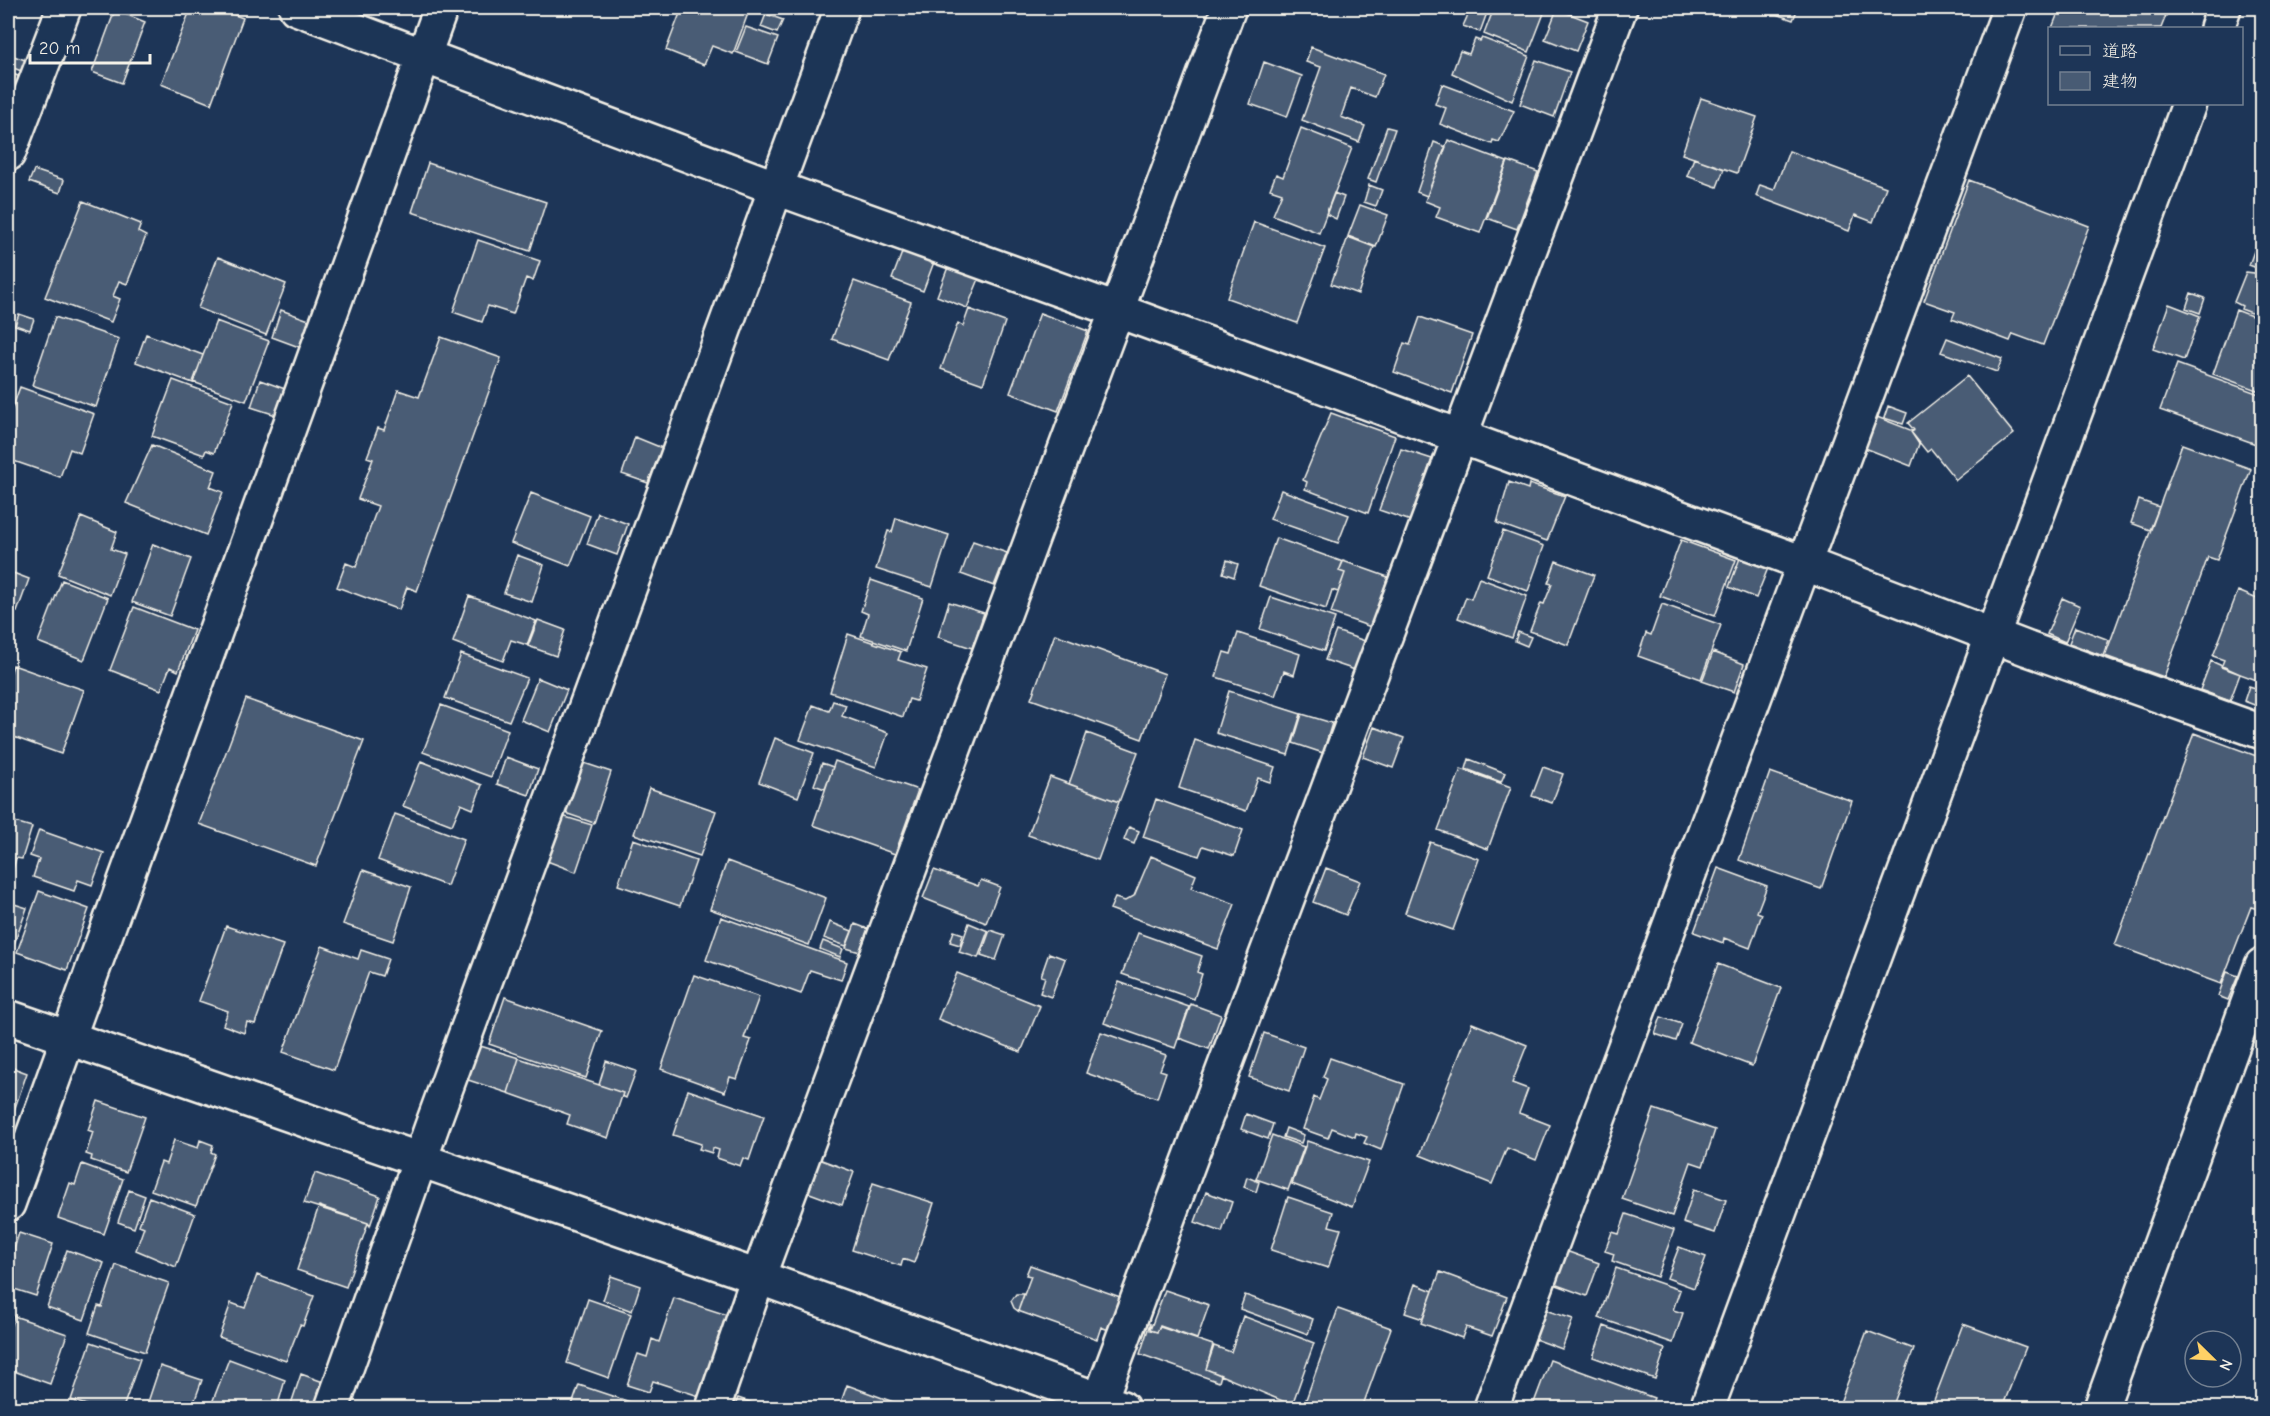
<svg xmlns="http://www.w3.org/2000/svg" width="2270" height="1416" viewBox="0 0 2270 1416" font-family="'Comic Neue','Klee One',sans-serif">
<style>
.building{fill:#485b74;stroke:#f4f1e8;stroke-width:1.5}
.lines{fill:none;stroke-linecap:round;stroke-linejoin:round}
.minor-casing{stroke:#f4f1e8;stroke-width:38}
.tertiary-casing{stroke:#f4f1e8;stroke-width:38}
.minor{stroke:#1d3557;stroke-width:33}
.tertiary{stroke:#1d3557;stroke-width:33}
</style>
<rect width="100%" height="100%" fill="#1d3557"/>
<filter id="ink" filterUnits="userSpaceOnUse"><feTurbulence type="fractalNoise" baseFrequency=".0167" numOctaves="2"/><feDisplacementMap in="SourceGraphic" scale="12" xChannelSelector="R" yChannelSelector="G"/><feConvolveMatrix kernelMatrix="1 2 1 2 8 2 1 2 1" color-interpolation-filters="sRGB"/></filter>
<g filter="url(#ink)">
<path class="building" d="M191,8H216L243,18L211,104L161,84Z
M682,8H750L733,54L712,46L704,65L666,50Z
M1471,8L1488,10L1480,32L1463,26Z
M1494,8H1546L1529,52L1484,34Z
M1759,8H1798L1793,20Z
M2060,8H2169L2161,28H2052Z
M1557,9L1588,21L1576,51L1545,39Z
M115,10L145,22L122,83L92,72Z
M766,14L783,20L777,33L761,27Z
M746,27L778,38L768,64L736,52Z
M1482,38L1529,56L1512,101L1452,73L1460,51L1469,54L1475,39L1480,41Z
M1311,47L1384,74L1375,97L1351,88L1341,117L1365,126L1359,142L1302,120L1321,67L1306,62Z
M8,54L28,61L24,72L8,66Z
M1536,60L1570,72L1554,117L1520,104Z
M1264,62L1302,76L1287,117L1250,104Z
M8,72L23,78L8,116Z
M1442,84L1514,111L1499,142L1493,140L1492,144L1440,124L1446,108L1435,104Z
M1701,98L1757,117L1737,173L1682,154Z
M1387,127L1395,129L1376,182L1368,179Z
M1301,128L1352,148L1319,233L1273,215L1282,193L1270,189L1276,174L1283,177Z
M1448,140L1507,162L1480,233L1436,217L1440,207L1425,201Z
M1434,142L1446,147L1427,196L1417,192Z
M1789,151L1886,187L1873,222L1855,215L1849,231L1756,196L1760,185L1774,190Z
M1694,158L1724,169L1717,187L1687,176Z
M1508,161L1538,172L1517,229L1487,218Z
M428,163L546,202L530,251L412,212Z
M34,170L64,180L60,193L29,182Z
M1969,180L2089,226L2043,345L2013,334L2010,341L1952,319L1955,312L1924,301Z
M1369,185L1382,190L1376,206L1364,202Z
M1334,193L1344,197L1336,219L1326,214Z
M83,201L141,224L138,232L146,236L127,284L119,281L113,296L120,299L111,322L45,297Z
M1360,205L1388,215L1376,247L1348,236Z
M1254,222L1325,248L1297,323L1227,298Z
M2262,229V270L2249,265Z
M1348,237L1374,247L1358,294L1331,284Z
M478,240L540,261L533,281L526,278L513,314L488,306L482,322L453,312Z
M903,250L934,262L923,291L892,279Z
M218,257L286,284L266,335L198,308Z
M948,267L979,279L967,308L937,296Z
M2246,272L2262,274V317L2241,309L2242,306L2234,302Z
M854,281L911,302L889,360L832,339Z
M2191,293L2205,298L2200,313L2186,308Z
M2169,304L2200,316L2184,360L2153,349Z
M969,309L1005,322L983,384L941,369L958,323L963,326Z
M281,310L309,320L299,347L272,337Z
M2236,310L2262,320V392L2213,374Z
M1040,313L1088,331L1058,411L1010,393Z
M19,314L34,319L30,330L15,325Z
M55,317L119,339L96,407L32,385Z
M1420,317L1472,335L1452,393L1394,372L1404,343L1410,345Z
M216,321L269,341L246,401L193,382Z
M146,334L203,355L193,383L136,362Z
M441,337L501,358L417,591L407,587L399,610L337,587L346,563L356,567L378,506L358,499L373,459L367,457L378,428L384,430L398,390L419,397Z
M1947,338L2002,359L1997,372L1941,352Z
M2177,364L2262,395V427L2256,444L2160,410Z
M1967,376L2014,434L1956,480L1931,449L1927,452L1911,432L1914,430L1908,423Z
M173,380L233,402L214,453L206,450L204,455L152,436Z
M260,380L285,389L276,415L251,407Z
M20,387L94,414L80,453L70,449L60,477L8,459L14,443L8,441V420Z
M1888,406L1907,413L1903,424L1884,418Z
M1331,413L1395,436L1368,513L1305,489L1307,482L1303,480Z
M1877,417L1913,431L1911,432L1919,444L1911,466L1865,448Z
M635,437L662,448L648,483L622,474Z
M2182,444L2251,469L2217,560L2208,557L2164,677L2105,656Z
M152,445L216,471L210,487L223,492L206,535L126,503Z
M1401,449L1432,459L1411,521L1379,510Z
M1509,482L1528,489L1529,484L1565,496L1547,541L1497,523Z
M1281,490L1349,515L1338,543L1270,519Z
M531,493L590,516L570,566L511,543Z
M2139,500L2159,507L2150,530L2131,523Z
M598,513L628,524L617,555L587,544Z
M81,517L117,532L111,549L125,554L110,595L58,574Z
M896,518L949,535L932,587L876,569L888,531L892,532Z
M1503,531L1544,546L1528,591L1487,575Z
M1276,538L1343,562L1339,571L1345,573L1338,592L1332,590L1326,609L1259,586Z
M1681,540L1736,560L1715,616L1660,596Z
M973,541L1007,553L994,586L961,574Z
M153,544L191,559L170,616L132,602Z
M517,555L544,565L532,602L504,593Z
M1740,558L1768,568L1756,598L1729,587Z
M1227,560L1238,564L1234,577L1223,573Z
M1343,561L1388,577L1371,627L1331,613L1345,573L1339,571Z
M1556,561L1594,575L1568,645L1530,631L1541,603L1544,604L1552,584L1548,583Z
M8,571L29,579L17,612L8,609Z
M1479,578L1527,596L1512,638L1458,618L1466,597L1471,599Z
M62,580L108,598L84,660L38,642Z
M871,580L923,598L906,651L861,636L868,614L861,611Z
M2238,591L2262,601V682L2221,667L2224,660L2213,656Z
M469,596L536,621L527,645L511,640L503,661L453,642Z
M1271,597L1335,618L1324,651L1260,629Z
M2062,598L2080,606L2065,642L2047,634Z
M949,602L984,613L972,648L938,637Z
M1662,604L1721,625L1701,679L1638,656L1646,633L1651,635Z
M134,607L194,630L178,671L170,667L161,690L110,670Z
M538,620L565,630L556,656L528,646Z
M2075,627L2109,640L2103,656L2069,643Z
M1336,631L1365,641L1355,670L1325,660Z
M1518,632L1531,637L1527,646L1515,641Z
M1238,633L1300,654L1294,675L1284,671L1275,696L1216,677L1224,652L1231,654Z
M848,634L901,652L898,660L927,669L916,701L909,699L903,717L830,692Z
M1055,634L1165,674L1142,739L1031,699Z
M1713,652L1744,664L1734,692L1702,681Z
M461,654L527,678L509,721L445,698Z
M2211,661L2240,674L2230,701L2200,690Z
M13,665L84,690L61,754L8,735V680Z
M538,678L567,690L550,732L521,720Z
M2249,686L2262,690L2257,706L2244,701Z
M1229,691L1301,714L1288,755L1216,733Z
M246,699L364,741L316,866L199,824Z
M833,701L846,705L842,716L888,733L876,767L800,740L813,705L829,711Z
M441,705L508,730L491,777L423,752Z
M1302,714L1332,723L1323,753L1293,743Z
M1374,727L1404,738L1393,768L1363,757Z
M1087,733L1138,752L1119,802L1069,784Z
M2194,733L2262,758V896L2258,909L2251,907L2221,984L2115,945Z
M775,738L814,753L798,797L759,782Z
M1195,740L1275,767L1270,782L1258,778L1246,811L1179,788Z
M506,757L538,769L529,795L497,784Z
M1469,759L1505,773L1501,782L1466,769Z
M421,761L482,785L473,809L461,804L452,825L403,806Z
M835,761L918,790L895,854L813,825Z
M581,762L611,772L594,823L565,813Z
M822,763L833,767L825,789L814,785Z
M1543,767L1563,774L1552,803L1532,796Z
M1461,769L1511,787L1488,849L1438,830Z
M1770,772L1852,801L1821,889L1739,860Z
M1050,777L1119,802L1098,860L1028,835Z
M649,788L716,811L700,856L634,834Z
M1156,799L1243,830L1234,856L1203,846L1199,856L1143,837Z
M395,814L464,839L447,886L378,860Z
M562,816L592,825L576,872L547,861Z
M8,820L32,827L22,859L16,858L8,888Z
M1129,827L1139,831L1134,844L1124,840Z
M39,830L104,853L92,885L78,880L74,891L33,877L39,859L30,856Z
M633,839L696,861L680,906L618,885Z
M1430,842L1479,859L1453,930L1405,913Z
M1151,856L1196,875L1191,888L1235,904L1218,949L1110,909L1115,898L1125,901L1134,896Z
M727,861L826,898L809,945L710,909Z
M1326,868L1360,881L1346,915L1313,902Z
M1718,868L1767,886L1757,912L1762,914L1750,948L1724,938L1723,943L1694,932Z
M363,870L411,887L393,941L343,924Z
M934,870L978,886L981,880L1000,887L986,923L923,898Z
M39,891L89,909L67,970L17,952Z
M11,903L27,908L8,961V913Z
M721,917L847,962L841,980L810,970L801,994L706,960Z
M830,922L852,931L846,946L824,938Z
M969,923L988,931L978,958L959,952Z
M855,924L868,929L860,952L846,948Z
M226,926L283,945L255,1024L247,1022L244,1033L223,1025L228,1011L199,1001Z
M990,930L1005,935L996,960L981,955Z
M954,931L963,934L960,945L950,942Z
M1138,933L1202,956L1197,972L1202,974L1194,999L1122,974Z
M823,941L843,949L840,957L820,949Z
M322,946L358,959L361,950L388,959L382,976L369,972L334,1070L283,1052Z
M1049,953L1065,959L1051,997L1040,993L1045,977L1041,976Z
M1718,964L1781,988L1752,1066L1689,1042Z
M2227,972L2238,976L2228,1000L2218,996Z
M957,973L1040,1006L1021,1052L938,1019Z
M694,975L759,997L744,1038L751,1040L737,1079L730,1077L725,1092L661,1069Z
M1119,982L1189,1007L1175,1048L1104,1023Z
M505,997L602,1031L586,1078L489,1044Z
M1191,1004L1221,1015L1209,1049L1179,1038Z
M1661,1017L1682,1024L1676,1041L1655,1034Z
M1472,1023L1527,1045L1512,1083L1528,1089L1519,1113L1550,1125L1536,1160L1507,1148L1492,1184L1420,1155Z
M1101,1032L1166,1055L1160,1070L1166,1072L1157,1098L1086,1073Z
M1264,1033L1304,1047L1289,1091L1249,1077Z
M474,1044L519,1058L508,1093L462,1078Z
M519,1058L623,1093L608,1138L567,1124L570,1115L508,1093Z
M1330,1058L1404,1084L1381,1150L1364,1143L1367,1137L1356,1133L1355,1137L1332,1128L1328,1138L1303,1129L1314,1097L1319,1100L1327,1079L1323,1077Z
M606,1061L636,1071L626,1098L622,1096L623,1093L599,1085Z
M8,1066L27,1073L8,1128Z
M688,1090L764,1116L749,1160L743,1158L740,1166L717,1158L719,1150L713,1148L712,1153L699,1149L701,1144L673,1135Z
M98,1101L145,1117L126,1172L91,1160L92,1156L86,1154L93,1132L88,1130Z
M1654,1109L1715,1130L1703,1166L1691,1162L1672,1216L1622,1199Z
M1246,1114L1273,1124L1268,1139L1241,1129Z
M1286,1128L1304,1135L1301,1143L1283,1137Z
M1272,1135L1304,1147L1288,1190L1256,1179Z
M174,1140L198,1148L200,1140L213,1145L211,1152L215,1154L196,1206L151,1190L161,1162L166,1164Z
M1307,1141L1369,1162L1352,1207L1292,1184Z
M819,1159L854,1172L842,1205L807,1192Z
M82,1164L123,1179L104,1234L58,1218L70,1183L75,1185Z
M315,1173L380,1196L370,1226L368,1223L304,1203Z
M1247,1177L1259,1182L1256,1192L1244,1187Z
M873,1183L934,1203L914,1263L903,1259L901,1266L852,1250Z
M1694,1189L1726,1200L1715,1233L1683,1223Z
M129,1190L145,1196L134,1228L118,1222Z
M1206,1192L1232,1202L1222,1232L1195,1222Z
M149,1197L195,1214L176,1267L136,1250L144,1227L139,1225Z
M1288,1197L1333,1212L1329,1226L1341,1229L1328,1268L1271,1250Z
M319,1206L368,1223L346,1287L297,1270Z
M1626,1214L1674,1230L1657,1277L1612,1261L1614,1254L1605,1251L1612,1232L1619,1234Z
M19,1233L53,1244L36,1296L8,1287V1268Z
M1679,1247L1706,1257L1694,1288L1667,1278Z
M67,1250L104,1263L84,1320L47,1307Z
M1566,1251L1599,1263L1587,1296L1554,1284Z
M116,1265L169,1283L145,1352L89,1333L98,1306L102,1307Z
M1030,1265L1123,1298L1111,1331L1101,1327L1097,1339L1018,1311L1031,1276L1026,1275Z
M1616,1268L1680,1290L1673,1310L1683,1313L1673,1343L1599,1318Z
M1440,1272L1507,1297L1492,1336L1466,1327L1462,1338L1421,1323Z
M257,1275L314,1296L303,1326L300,1325L286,1361L219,1337L231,1303L245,1308Z
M611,1276L640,1286L632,1311L603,1300Z
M1415,1284L1433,1291L1423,1319L1405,1313Z
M1165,1290L1209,1305L1197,1339L1160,1326L1157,1332L1150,1330Z
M1016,1294H1024L1018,1311L1014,1308L1011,1301Z
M1245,1295L1313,1319L1308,1334L1240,1309Z
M674,1298L730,1316L702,1397L653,1381L649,1392L627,1385L638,1354L647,1357L652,1339L659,1342Z
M588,1299L631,1314L609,1378L567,1363Z
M1338,1309L1391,1328L1362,1408H1314L1304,1405Z
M1545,1310L1573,1319L1562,1349L1535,1339Z
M14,1316L67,1334L50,1384L8,1369V1333Z
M1243,1316L1314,1343L1292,1405L1206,1369L1214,1346L1231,1352Z
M1150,1323V1330L1157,1332L1160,1327L1213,1345L1206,1369L1221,1375L1219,1382L1140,1354Z
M1963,1324L2026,1347L2002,1408H1931Z
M1604,1326L1665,1349L1655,1379L1593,1357Z
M1867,1331L1914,1349L1892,1408H1838Z
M91,1342L140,1359L123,1408H95L71,1400Z
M229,1359L285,1380L277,1408H210Z
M1550,1360L1654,1398L1650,1408H1532Z
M160,1366L202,1380L192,1408H146Z
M301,1374L326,1383L317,1408H304L291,1404Z
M579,1385L639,1405L638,1408H566V1406L571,1408Z
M847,1385L896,1403L894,1408H839Z
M8,1397L40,1408H8Z
M738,1398L767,1408H734Z"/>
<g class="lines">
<g class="minor-casing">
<path id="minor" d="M296,8L774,187L1116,310L1806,564L2028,649L2262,732
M8,154L64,8
M8,1204L441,8
M332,1408L432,1126L842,8
M713,1408L758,1277L1229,8
M1097,1408L1620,8
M1491,1408L2010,8
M2101,1408L2262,965"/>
</g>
<g class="tertiary-casing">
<path id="tertiary" d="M2217,28L2224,8
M8,1017L758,1277L1122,1408
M1707,1408L2189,104"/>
</g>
<use href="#minor" class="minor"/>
<use href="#tertiary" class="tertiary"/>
</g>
</g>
<rect width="2270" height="1416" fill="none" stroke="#1d3557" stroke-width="30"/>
<rect x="15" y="15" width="2240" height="1386" fill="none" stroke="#f4f1e8" stroke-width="2" filter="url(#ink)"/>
<rect x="2048" y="27" width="195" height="78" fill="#1d3557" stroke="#738091" stroke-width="1.5"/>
<rect x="2060" y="46" width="30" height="9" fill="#1d3557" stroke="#738091" stroke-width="1.5"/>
<text x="2102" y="57" font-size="18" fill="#f4f1e8">道路</text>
<rect x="2060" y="72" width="30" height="18" fill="#485b74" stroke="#738091" stroke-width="1.5"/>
<text x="2102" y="87" font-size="18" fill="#f4f1e8">建物</text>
<g transform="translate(2213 1359) rotate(114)"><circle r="28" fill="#1d3557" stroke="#738091" stroke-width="1.5"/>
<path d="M0-4.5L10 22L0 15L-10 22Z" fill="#ffd166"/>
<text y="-9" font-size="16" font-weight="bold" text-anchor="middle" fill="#f4f1e8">N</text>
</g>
<path d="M30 54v9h120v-9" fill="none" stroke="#f4f1e8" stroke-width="3"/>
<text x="39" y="54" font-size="18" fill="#f4f1e8" stroke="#1d3557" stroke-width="4.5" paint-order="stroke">20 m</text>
</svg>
